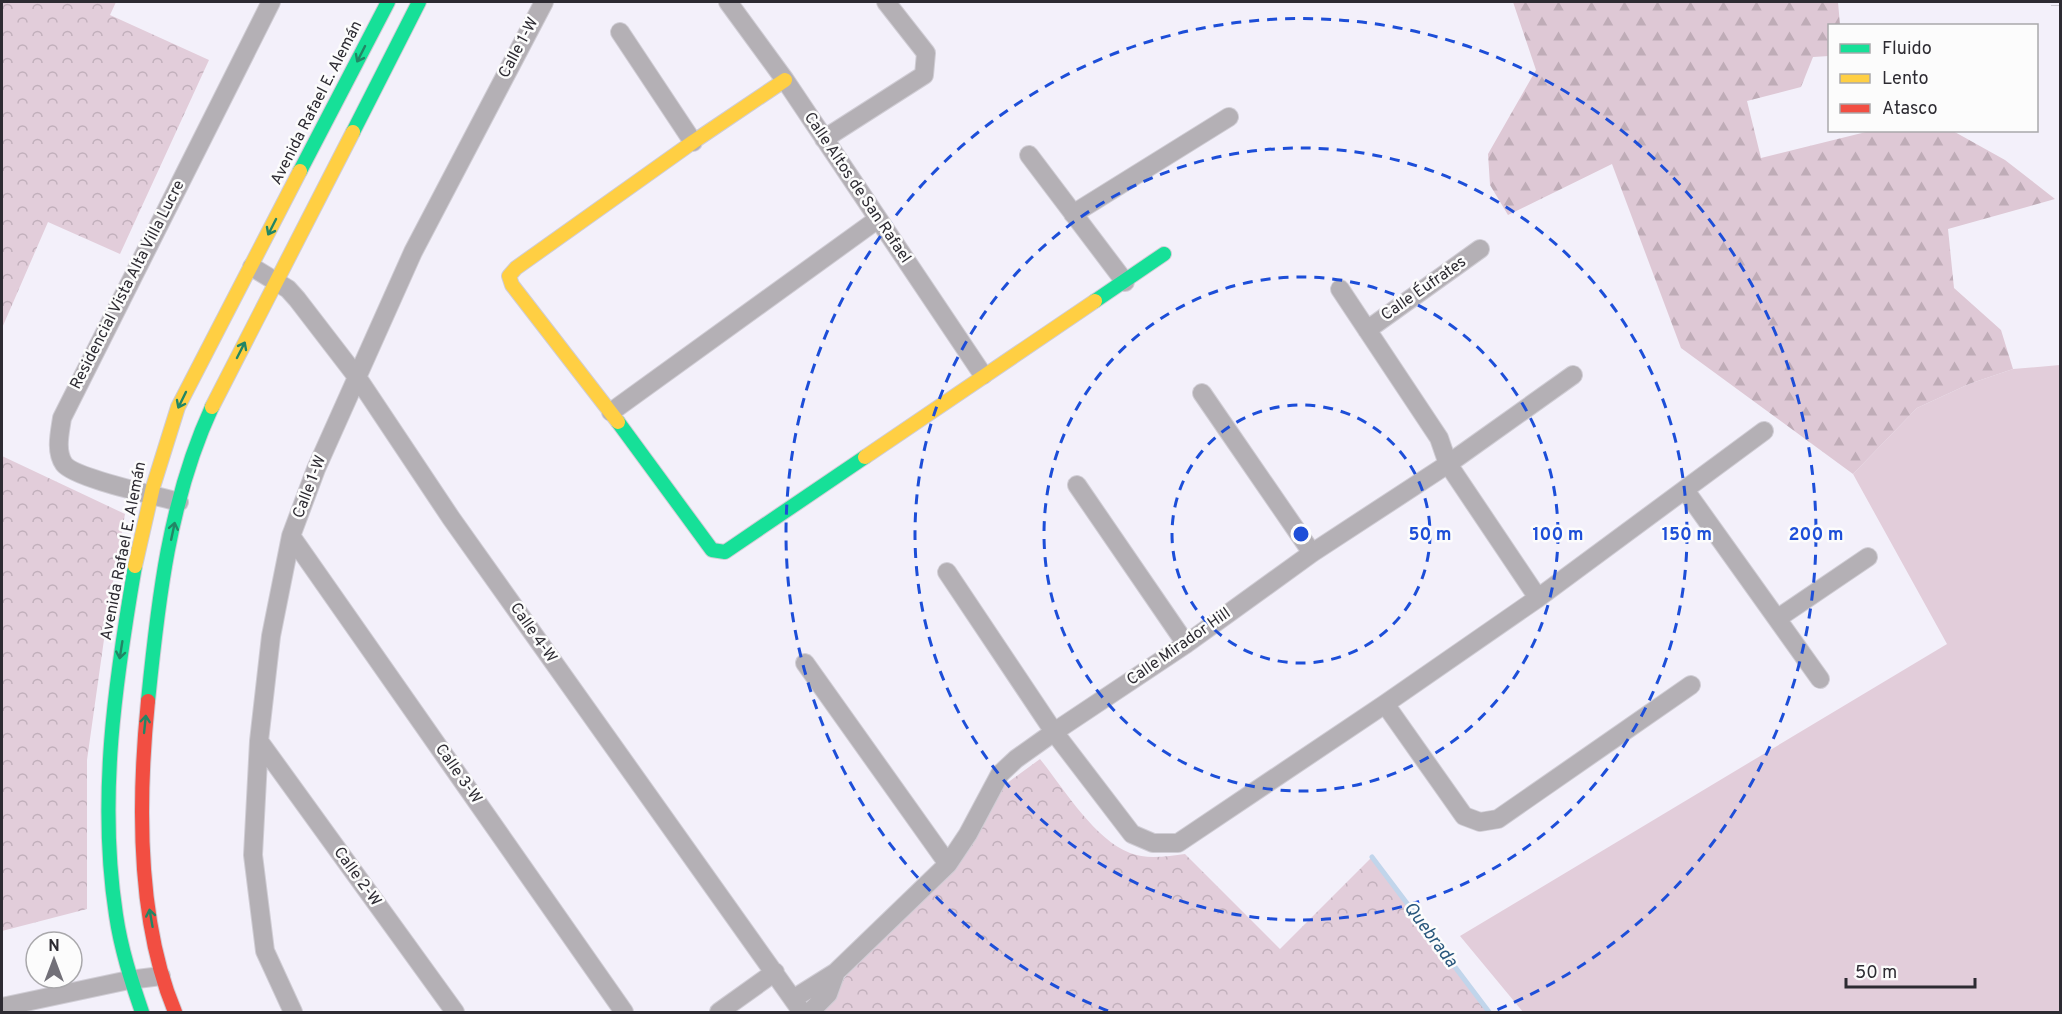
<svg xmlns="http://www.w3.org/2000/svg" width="2062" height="1014" viewBox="0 0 2062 1014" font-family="Overpass,sans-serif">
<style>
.green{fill:#e2cdda}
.forest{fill:url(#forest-firs)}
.park{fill:url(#park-crowns)}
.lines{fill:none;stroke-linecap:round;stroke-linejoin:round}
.stream{stroke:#c1d5eb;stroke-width:5}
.street-tunnel{stroke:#cbc9d2;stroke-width:18;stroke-dasharray:18 9;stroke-linecap:butt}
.street-casing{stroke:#d0cdd5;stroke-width:20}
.fast-casing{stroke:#d0cdd5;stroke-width:16}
.slow-casing{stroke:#d0cdd5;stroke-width:16}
.jam-casing{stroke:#d0cdd5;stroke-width:16}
.street{stroke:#b4b0b5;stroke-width:18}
.fast{stroke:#16e098;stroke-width:14}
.slow{stroke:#ffcf43;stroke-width:14}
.jam{stroke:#f24e42;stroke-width:14}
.oneway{stroke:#228665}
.ring{fill:none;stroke:#1d4ed8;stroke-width:3;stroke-dasharray:10 8}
.labels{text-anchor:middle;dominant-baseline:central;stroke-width:5;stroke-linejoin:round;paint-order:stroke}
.street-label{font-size:16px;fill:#2d2b32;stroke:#fcfcfc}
.water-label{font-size:18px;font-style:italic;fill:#29577c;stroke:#fcfcfc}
.centre{fill:#1d4ed8;stroke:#fcfcfc;stroke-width:3}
.ring-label{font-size:18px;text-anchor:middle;font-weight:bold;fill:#1d4ed8;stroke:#fcfcfc;stroke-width:5;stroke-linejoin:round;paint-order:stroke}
</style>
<defs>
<pattern id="forest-firs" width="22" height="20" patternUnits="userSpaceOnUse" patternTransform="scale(1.5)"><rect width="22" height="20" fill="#dec8d5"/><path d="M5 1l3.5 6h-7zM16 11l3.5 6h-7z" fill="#bfacb7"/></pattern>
<pattern id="park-crowns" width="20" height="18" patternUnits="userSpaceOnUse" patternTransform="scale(1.5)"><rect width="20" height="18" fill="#e2cdda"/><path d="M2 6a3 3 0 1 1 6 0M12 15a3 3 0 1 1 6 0" fill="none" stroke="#c2b0bc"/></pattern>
</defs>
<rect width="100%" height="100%" fill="#f3f0fa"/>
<path class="green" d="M2060,365V1012H1523L1460,936L1947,644L1853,474L1917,408L1969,384L2013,369Z"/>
<path class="forest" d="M1513,2H1838L1840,25L1830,26L1829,56L1813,57L1801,87L1747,101L1761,158L1870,131H1953L2005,160L2055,199L1948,229L1954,288L2001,330L2013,369L1969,384L1917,408L1853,474L1681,348L1612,164L1508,215L1490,185L1488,154L1536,70Z"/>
<path class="park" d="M2,2H116L110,15L209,60L120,254L48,222L2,328Z
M2,456L125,514L109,604L87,760V909L2,931Z
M1040,759C1064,789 1094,839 1130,853C1147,860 1168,856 1185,854L1280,949L1372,857L1489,1012H817L992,794Z"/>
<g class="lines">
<path class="stream" d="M1372,857L1489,1012"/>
<path class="street-tunnel" d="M2060,5V6"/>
<g class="street-casing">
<path id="street" d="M728,2L785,80L983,375
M620,32L693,142
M824,139L924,75L926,53L886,2
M1029,155L1125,282
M1073,214L1229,117
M252,267L288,289L297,299L357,377L451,518L802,1012
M1340,289L1439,438L1448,464L1538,598
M1367,330L1480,249
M1202,393L1312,553
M611,412L878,219
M1077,485L1186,644
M1685,490L1820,679
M179,502C158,496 74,478 64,464C55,451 60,432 62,418L271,2
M291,536L624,1012
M947,572L1054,732L1132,834L1153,843H1178L1385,704L1538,598L1764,431
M1778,618L1868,557
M805,663L948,864
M1385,704L1464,816L1480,822L1498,819L1691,685
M259,741L455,1012
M793,999L836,972L948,864L968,834L1000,774L1016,759L1054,732L1186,644L1312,553L1448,464L1573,375
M2,1007L129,980L161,976
M293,1012L265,951L253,855L259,741L271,636L291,536L316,469L413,252L544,2
M719,1012L775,972
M810,1012L828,994L836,972"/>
</g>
<g class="fast-casing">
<path id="fast" d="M353,132L419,2
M300,171L388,2
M1095,301L1164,254
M618,422L712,550L725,552L865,457
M135,566C115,682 98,799 116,915C121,949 131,980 142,1012
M148,701C158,601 169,500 212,407"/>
</g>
<g class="slow-casing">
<path id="slow" d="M212,407L353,132
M618,422L512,285L509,276L516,268L693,142L785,80
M865,457L1095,301
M135,566L153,487L178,407L300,171"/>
</g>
<g class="jam-casing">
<path id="jam" d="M148,701C138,800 136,919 175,1012"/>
</g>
<use href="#street" class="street"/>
<use href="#fast" class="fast"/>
<use href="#slow" class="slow"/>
<use href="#jam" class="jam"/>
</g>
<defs><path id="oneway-shaft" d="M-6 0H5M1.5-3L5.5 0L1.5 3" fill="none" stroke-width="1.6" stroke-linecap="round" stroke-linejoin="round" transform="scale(1.5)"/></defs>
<g class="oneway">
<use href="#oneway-shaft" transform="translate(361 54) rotate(117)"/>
<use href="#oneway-shaft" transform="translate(272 227) rotate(117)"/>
<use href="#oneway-shaft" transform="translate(241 350) rotate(-63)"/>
<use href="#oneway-shaft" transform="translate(182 400) rotate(116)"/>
<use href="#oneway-shaft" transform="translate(173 531) rotate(-78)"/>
<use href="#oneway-shaft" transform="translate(121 650) rotate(99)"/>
<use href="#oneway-shaft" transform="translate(145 724) rotate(-84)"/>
<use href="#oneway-shaft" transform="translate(151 918) rotate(-100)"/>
</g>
<g class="ring">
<circle cx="1301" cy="534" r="129"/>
<circle cx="1301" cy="534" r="257"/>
<circle cx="1301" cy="534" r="386"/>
<path d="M1108 1011A515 515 0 1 1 1494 1011"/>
</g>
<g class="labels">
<g class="street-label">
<text transform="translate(519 48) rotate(-62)">Calle 1-W</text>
<text transform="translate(317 103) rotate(-63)">Avenida Rafael E. Alemán</text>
<text transform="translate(857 188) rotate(56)">Calle Altos de San Rafael</text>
<text transform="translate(128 285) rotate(-63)">Residencial Vista Alta Villa Lucre</text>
<text transform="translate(1424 289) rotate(-35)">Calle Éufrates</text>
<text transform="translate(310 487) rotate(-69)">Calle 1-W</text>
<text transform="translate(124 551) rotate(-79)">Avenida Rafael E. Alemán</text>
<text transform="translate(533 633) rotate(55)">Calle 4-W</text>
<text transform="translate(1179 647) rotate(-35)">Calle Mirador Hill</text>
<text transform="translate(458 774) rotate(55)">Calle 3-W</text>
<text transform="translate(357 877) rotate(54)">Calle 2-W</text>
</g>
<g class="water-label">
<text transform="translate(1430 935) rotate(53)">Quebrada</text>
</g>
</g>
<circle cx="1301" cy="534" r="9" class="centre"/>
<g class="ring-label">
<text x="1430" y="540">50 m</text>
<text x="1558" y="540">100 m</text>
<text x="1687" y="540">150 m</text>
<text x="1816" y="540">200 m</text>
</g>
<rect width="2062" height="1014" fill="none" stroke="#2d2b32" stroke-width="6"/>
<rect x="1828" y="24" width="210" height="108" fill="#fcfcfc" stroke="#a9a8ab" stroke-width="1.5"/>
<rect x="1840" y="44" width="30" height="9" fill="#16e098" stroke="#a9a8ab" stroke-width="1.5"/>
<text x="1882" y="54" font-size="18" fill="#2d2b32">Fluido</text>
<rect x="1840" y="74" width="30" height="9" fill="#ffcf43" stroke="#a9a8ab" stroke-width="1.5"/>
<text x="1882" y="84" font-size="18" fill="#2d2b32">Lento</text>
<rect x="1840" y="104" width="30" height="9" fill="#f24e42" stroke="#a9a8ab" stroke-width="1.5"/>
<text x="1882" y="114" font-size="18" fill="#2d2b32">Atasco</text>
<g transform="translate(54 960)"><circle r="28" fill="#fcfcfc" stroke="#a9a8ab" stroke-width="1.5"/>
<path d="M0-4.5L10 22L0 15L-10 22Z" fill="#727078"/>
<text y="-9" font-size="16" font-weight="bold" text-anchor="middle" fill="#2d2b32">N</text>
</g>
<path d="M1846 978v9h129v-9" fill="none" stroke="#2d2b32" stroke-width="3"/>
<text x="1855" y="978" font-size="18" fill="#2d2b32" stroke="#fcfcfc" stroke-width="4.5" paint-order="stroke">50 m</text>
</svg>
